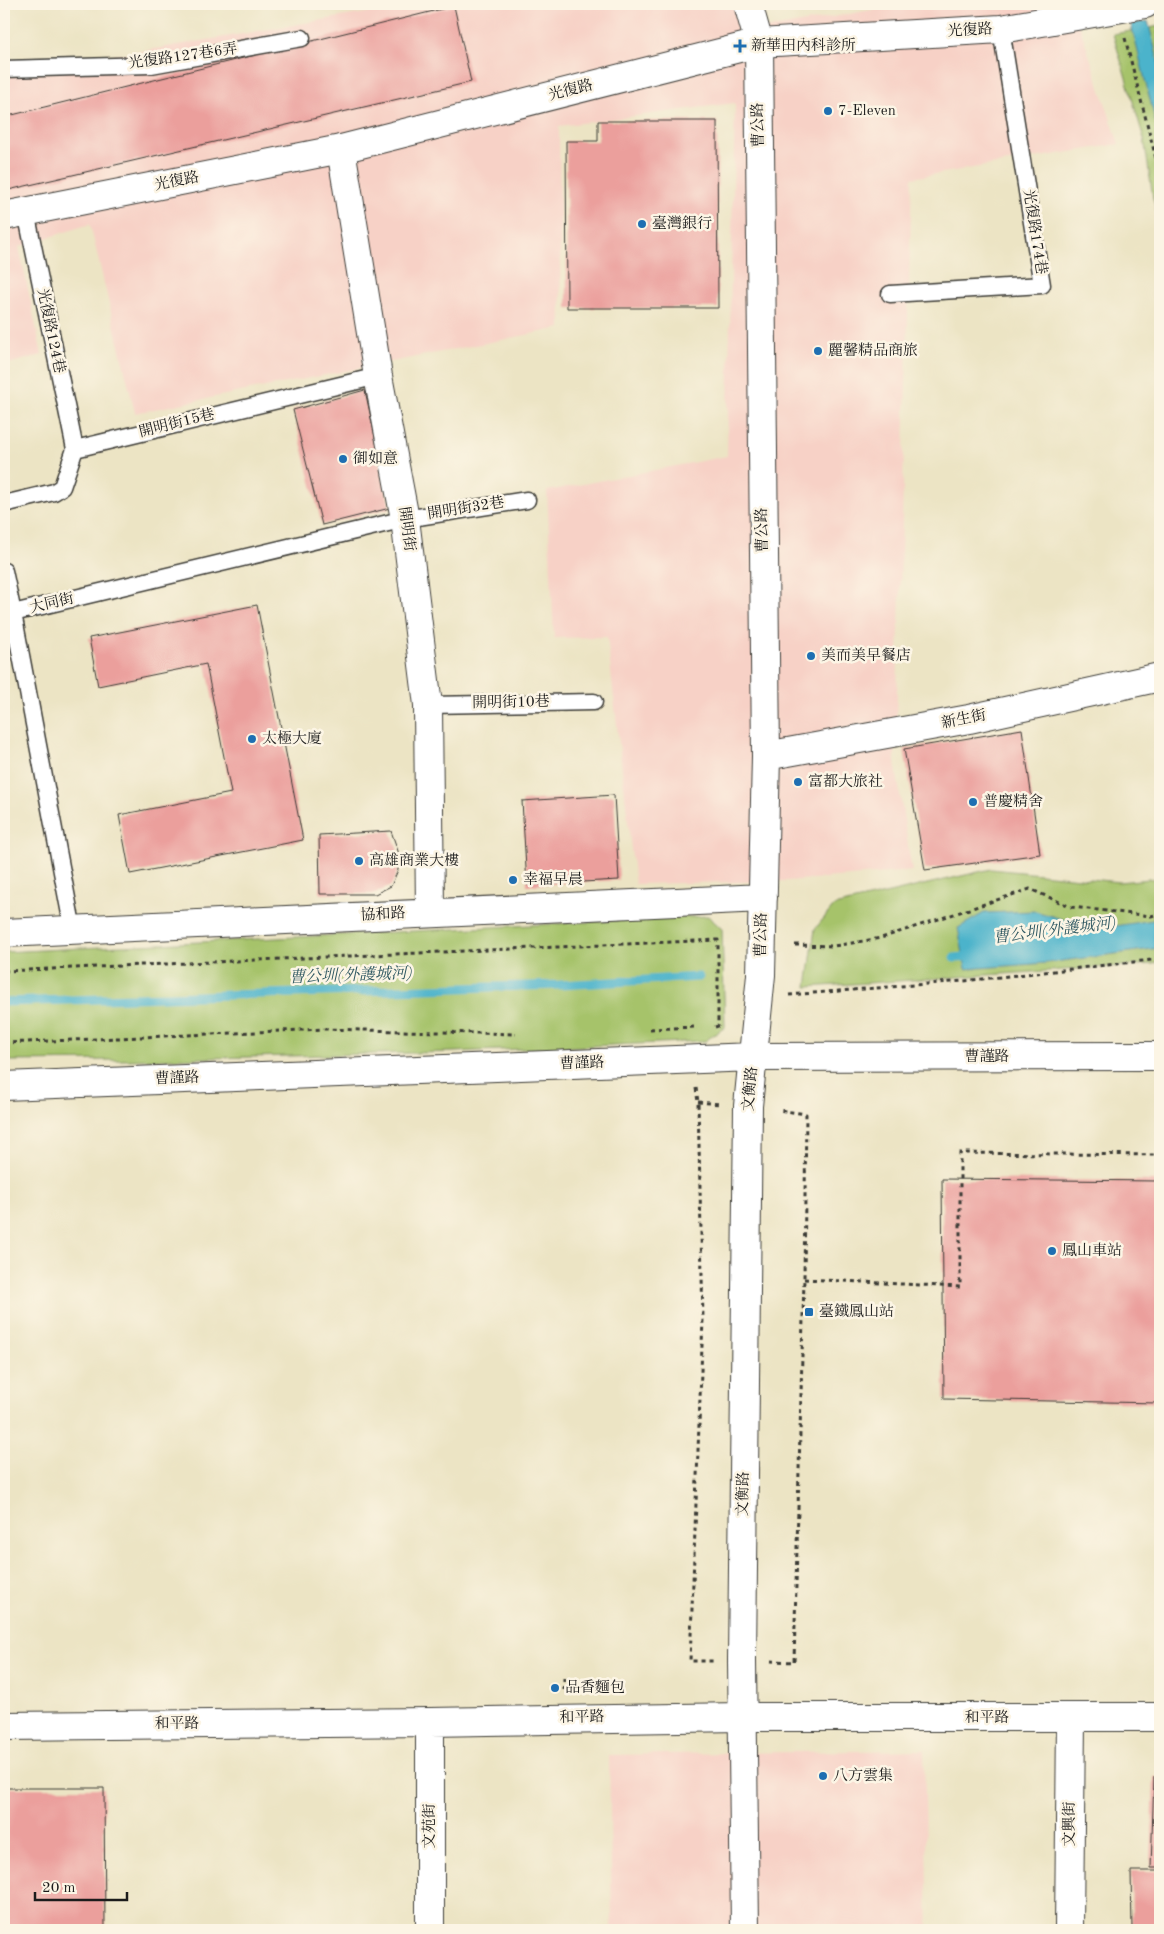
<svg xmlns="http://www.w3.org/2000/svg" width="1164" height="1934" viewBox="0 0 1164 1934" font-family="'Old Standard TT','Noto Serif TC',serif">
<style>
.built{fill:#f7d1c6}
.green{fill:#a6c36a;stroke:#617043}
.water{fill:#4cb3cb;stroke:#346874}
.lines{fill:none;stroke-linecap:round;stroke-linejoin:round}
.stream{stroke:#4cb3cb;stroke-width:9}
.building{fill:#eb9f9c}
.service-casing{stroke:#3b3a35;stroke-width:19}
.minor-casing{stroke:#3b3a35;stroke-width:30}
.tertiary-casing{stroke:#3b3a35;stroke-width:30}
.path{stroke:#3b3a35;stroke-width:3;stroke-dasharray:4 4;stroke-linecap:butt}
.service{stroke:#fff;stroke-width:16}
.minor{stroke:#fff;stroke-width:28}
.tertiary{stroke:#fff;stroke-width:28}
.poi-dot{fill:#1f6fb2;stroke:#fcf5e5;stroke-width:2}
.labels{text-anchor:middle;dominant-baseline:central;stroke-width:5;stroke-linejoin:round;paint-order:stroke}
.street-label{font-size:15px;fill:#1c1c1c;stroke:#fcf5e5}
.poi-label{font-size:15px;fill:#1c1c1c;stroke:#fcf5e5;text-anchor:start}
.water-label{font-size:16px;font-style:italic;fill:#2f5862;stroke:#fcf5e5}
</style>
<rect width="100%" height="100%" fill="#fcf5e5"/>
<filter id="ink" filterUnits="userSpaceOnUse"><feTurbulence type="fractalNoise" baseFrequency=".02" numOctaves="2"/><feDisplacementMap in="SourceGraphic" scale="10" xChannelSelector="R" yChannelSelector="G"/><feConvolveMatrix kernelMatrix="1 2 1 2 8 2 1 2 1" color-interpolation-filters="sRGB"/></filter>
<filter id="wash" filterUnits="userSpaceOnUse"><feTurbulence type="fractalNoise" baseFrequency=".0096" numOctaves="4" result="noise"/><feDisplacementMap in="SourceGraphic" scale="20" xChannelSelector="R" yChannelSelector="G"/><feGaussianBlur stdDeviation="1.12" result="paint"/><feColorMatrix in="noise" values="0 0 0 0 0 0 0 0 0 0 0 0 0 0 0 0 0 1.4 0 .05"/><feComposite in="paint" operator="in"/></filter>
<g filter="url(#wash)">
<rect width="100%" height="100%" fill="#ece4c4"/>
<path class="built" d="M416,4H733L740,34L904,4H1072L1119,144L912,178L895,762L912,871L787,881L635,884L607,637L554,638L547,491L727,456L735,103L559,126L561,328L135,413L90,224L19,247L42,355L4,365V73L143,51Z
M924,1750L928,1930H612L609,1755Z"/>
<path class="green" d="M1160,26V225L1153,198L1144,139L1113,34Z
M991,869L1119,882L1160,878V962L1153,964L807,987L815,929L834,906Z
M708,916L722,929L725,1027L705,1041L454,1052L126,1060L4,1061V952Z"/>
<path class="water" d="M1148,21L1160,68V140L1131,24Z
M1035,911L1095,929L1160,919V948L1047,963L966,969L958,928L984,913Z"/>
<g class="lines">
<path class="stream" d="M954,958L973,956
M4,1002L560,985L699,977"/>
</g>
<g id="blocks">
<path class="building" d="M454,6L471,82L4,191V117Z
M598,121H717L718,308H567L566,141H598Z
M365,390L390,508L322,525L293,410Z
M257,605L303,840L130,874L119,815L231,793L206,664L98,686L89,638Z
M1022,729L1040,854L925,870L904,749Z
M614,795L619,880L527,885L522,801Z
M391,831L398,851V870L391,886L375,894H320L319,835Z
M942,1179L1160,1181V1403L944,1399Z
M1154,1777H1160V1868H1151Z
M4,1788H104L105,1930H4Z
M1131,1871H1160V1930H1132Z"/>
</g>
</g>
<g filter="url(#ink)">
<use href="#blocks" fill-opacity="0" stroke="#3b3a35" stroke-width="1"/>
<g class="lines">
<g class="service-casing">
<path id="service" d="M4,69L151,65L302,38
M26,212L75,449
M890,294L1042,285L1001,29
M4,504L54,492L62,487L75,449L378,376
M4,571L13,613
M428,705L594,702
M73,930L13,613L405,519L527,500"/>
</g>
<g class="minor-casing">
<path id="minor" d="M341,149L378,376L405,519L428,705L430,913
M766,756L969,719L1160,677
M4,933L763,898
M4,1086L753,1057L1160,1056
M4,1726L430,1722L742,1717H1160
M430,1930V1722
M745,1930L742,1660L748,1106L761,975L766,756L759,43L748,4
M1069,1930L1071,1717"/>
</g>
<g class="tertiary-casing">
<path id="tertiary" d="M4,216L341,149L759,43L1001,29L1145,4"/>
</g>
<path class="path" d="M1156,32L1160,48
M1125,38L1160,174
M795,945L834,946L881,938L1030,889L1071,907L1151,916L1160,914
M4,971L718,940V1026L715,1027
M789,995L964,981L1160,959
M650,1029L696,1027
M4,1043L325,1029L516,1034
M696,1088L698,1102L703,1319L690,1661H713
M698,1102L720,1104
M804,1279L960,1287V1153L1160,1155
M771,1661L794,1662L804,1279L806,1114L778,1110
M564,1678V1690"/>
<use href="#service" class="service"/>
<use href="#minor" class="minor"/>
<use href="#tertiary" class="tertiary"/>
</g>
</g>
<g class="poi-dot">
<path d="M737.5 38.5h5v5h5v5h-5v5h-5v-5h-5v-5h5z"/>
<circle cx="828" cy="111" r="5"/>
<circle cx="642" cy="224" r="5"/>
<circle cx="818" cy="351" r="5"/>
<circle cx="343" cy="459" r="5"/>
<circle cx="811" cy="656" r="5"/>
<circle cx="252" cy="739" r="5"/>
<circle cx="798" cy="782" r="5"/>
<circle cx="973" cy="802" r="5"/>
<circle cx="359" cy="861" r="5"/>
<circle cx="513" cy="880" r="5"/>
<circle cx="1052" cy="1251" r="5"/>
<rect x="804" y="1307" width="10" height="10" rx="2.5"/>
<circle cx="555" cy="1688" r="5"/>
<circle cx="823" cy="1776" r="5"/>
</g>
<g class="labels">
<g class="street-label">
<text transform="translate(970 31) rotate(-3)">光復路</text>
<text transform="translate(183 57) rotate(-8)">光復路127巷6弄</text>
<text transform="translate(571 91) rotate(-14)">光復路</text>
<text transform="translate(759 125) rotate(-91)">曹公路</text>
<text transform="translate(177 182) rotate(-11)">光復路</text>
<text transform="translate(1034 232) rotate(81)">光復路174巷</text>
<text transform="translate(50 331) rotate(78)">光復路124巷</text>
<text transform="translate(177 424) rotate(-14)">開明街15巷</text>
<text transform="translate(466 509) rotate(-9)">開明街32巷</text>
<text transform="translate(406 529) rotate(82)">開明街</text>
<text transform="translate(763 530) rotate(-91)">曹公路</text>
<text transform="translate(52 604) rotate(-13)">大同街</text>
<text transform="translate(511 703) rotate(-1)">開明街10巷</text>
<text transform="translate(964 720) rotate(-11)">新生街</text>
<text transform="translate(383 915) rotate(-3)">協和路</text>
<text transform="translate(762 935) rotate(-89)">曹公路</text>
<text x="987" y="1057">曹謹路</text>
<text transform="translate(582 1064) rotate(-2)">曹謹路</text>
<text transform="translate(177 1079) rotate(-2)">曹謹路</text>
<text transform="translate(751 1089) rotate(-85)">文衡路</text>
<text transform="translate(744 1494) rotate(-89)">文衡路</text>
<text transform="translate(582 1718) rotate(-1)">和平路</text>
<text x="987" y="1718">和平路</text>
<text x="177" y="1724">和平路</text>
<text transform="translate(1070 1824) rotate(-90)">文興街</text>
<text transform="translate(430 1826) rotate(-90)">文苑街</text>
</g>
<g class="poi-label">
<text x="751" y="46">新華田內科診所</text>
<text x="838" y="111">7-Eleven</text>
<text x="652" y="224">臺灣銀行</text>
<text x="828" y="351">麗馨精品商旅</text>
<text x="353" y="459">御如意</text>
<text x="821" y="656">美而美早餐店</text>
<text x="262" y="739">太極大廈</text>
<text x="808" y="782">富都大旅社</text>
<text x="983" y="802">普慶精舍</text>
<text x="369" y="861">高雄商業大樓</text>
<text x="523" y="880">幸福早晨</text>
<text x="1062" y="1251">鳳山車站</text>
<text x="819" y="1312">臺鐵鳳山站</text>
<text x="565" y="1688">品香麵包</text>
<text x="833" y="1776">八方雲集</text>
</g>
<g class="water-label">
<text transform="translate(1055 931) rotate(-7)">曹公圳(外護城河)</text>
<text transform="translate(351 976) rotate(-2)">曹公圳(外護城河)</text>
</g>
</g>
<rect width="1164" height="1934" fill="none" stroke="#fcf5e5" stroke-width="20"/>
<path d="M35 1892v8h92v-8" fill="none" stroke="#1c1c1c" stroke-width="2.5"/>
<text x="42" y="1892" font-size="15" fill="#1c1c1c" stroke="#fcf5e5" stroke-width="4" paint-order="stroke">20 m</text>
</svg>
